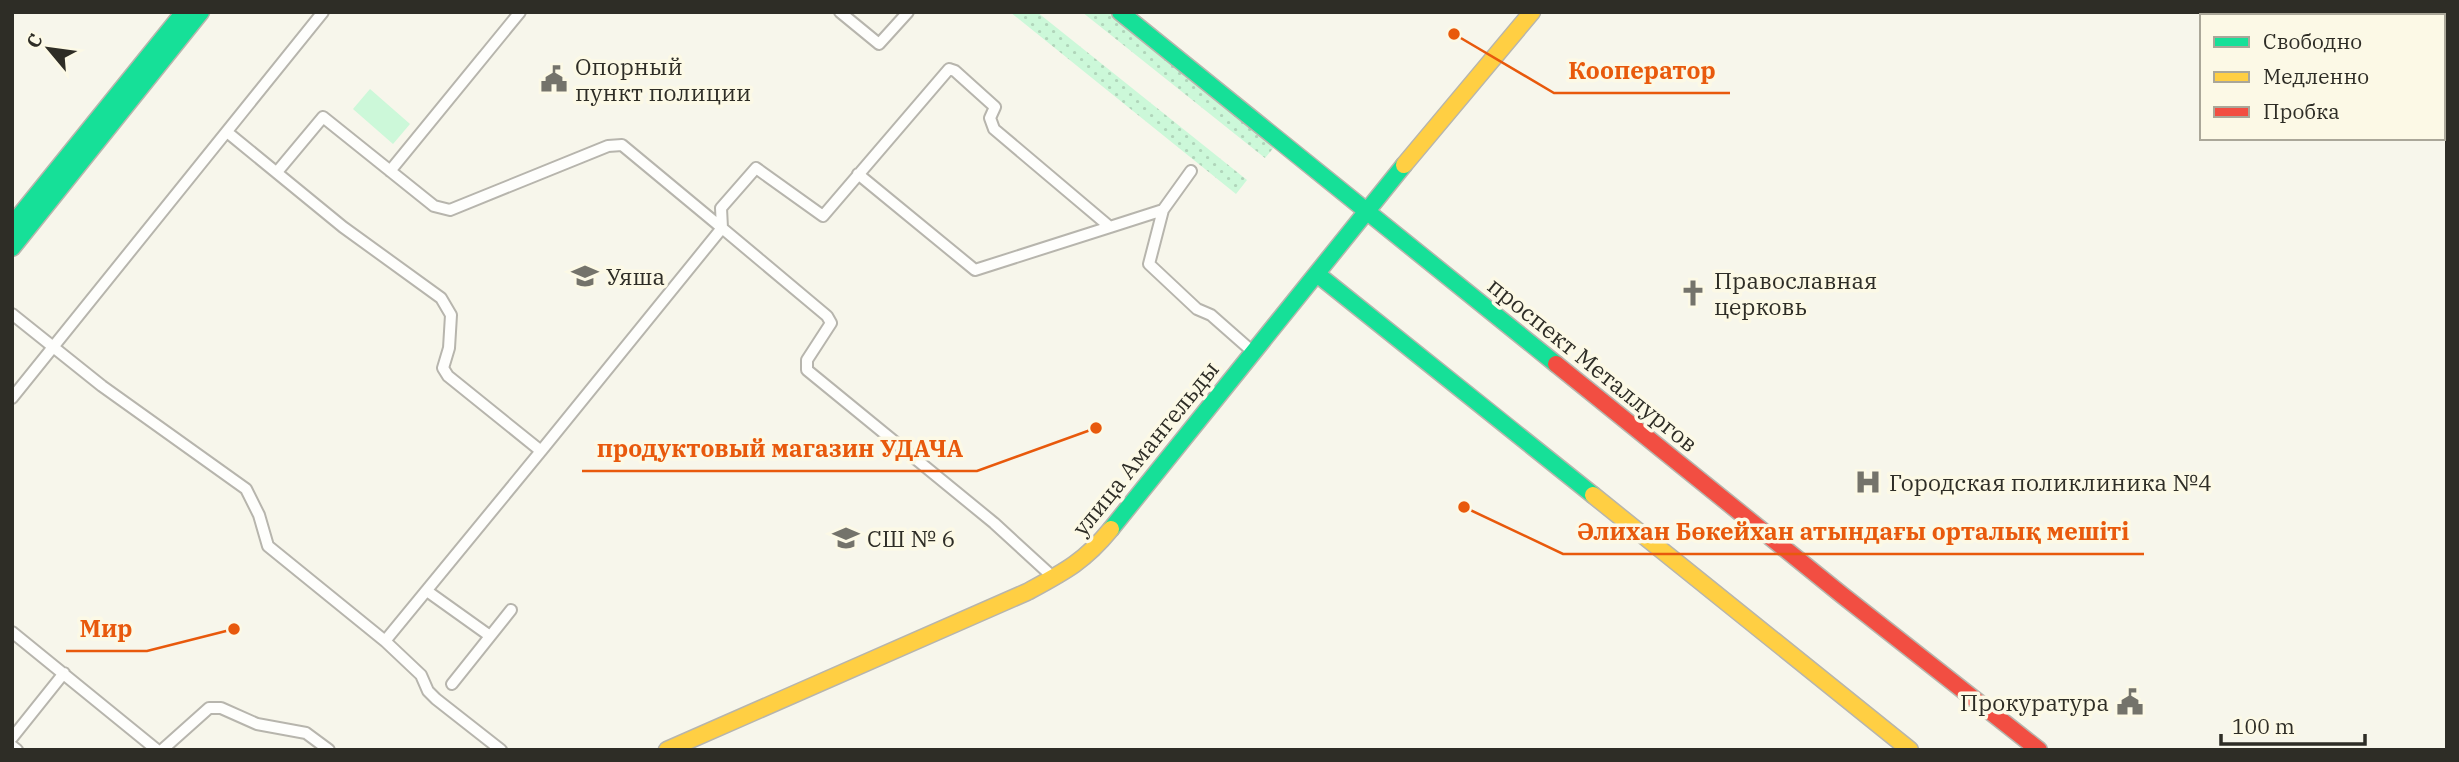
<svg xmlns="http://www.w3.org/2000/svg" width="2459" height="762" viewBox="0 0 2459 762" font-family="'IBM Plex Serif',serif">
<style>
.grass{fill:url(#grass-dots)}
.garden{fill:#ccf8d9}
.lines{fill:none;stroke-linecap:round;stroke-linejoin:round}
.street-casing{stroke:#b7b5ad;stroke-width:14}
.fast-casing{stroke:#b7b5ad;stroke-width:19}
.slow-casing{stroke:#b7b5ad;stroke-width:19}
.jam-casing{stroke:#b7b5ad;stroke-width:19}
.street{stroke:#fefefc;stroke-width:10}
.fast{stroke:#16e098;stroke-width:16}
.slow{stroke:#ffcf43;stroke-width:16}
.jam{stroke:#f24e42;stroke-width:16}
.labels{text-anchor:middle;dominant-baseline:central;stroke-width:7;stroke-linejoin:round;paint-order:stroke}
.poi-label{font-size:23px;fill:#2e2d26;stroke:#fcf9e6;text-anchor:start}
.street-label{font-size:23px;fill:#2e2d26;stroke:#fcf9e6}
.leader{fill:none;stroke:#e8590c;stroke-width:2.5}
.callout-dot{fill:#e8590c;stroke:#fcf9e6;stroke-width:2.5}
.callout-label{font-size:24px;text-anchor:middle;font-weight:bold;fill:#e8590c;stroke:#fcf9e6;stroke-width:7;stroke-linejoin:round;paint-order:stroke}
</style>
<defs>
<pattern id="grass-dots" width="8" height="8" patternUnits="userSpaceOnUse" patternTransform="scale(1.75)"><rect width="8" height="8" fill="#ccf8d9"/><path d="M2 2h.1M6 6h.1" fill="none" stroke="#b0d5ba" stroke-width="1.8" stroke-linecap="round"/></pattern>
</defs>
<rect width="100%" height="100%" fill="#f7f6eb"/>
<path class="grass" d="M1010,12H1037L1247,180L1236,194Z
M1082,12H1110L1276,145L1265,158Z"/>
<path class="garden" d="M370,89L410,124L393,144L353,109Z"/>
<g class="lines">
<g class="street-casing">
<path id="street" d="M840,12L879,44L908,12
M484,56L390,171L520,12
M227,132L343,227L441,298L451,315L449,348L443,368L448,376L541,451L722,228L622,145L608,146L450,210L434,206L323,117L277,172
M1191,171L1163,210L1149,264L1197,309L1211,315L1253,352
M858,174L975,270L1110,227
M12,314L102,386L246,489L259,515L268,546L385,641
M12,398L323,12
M1054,578L994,523L807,370V360L831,323L827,316L722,228L721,208L756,168L823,216L949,69L955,71L995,107L990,118L994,129L1110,227L1163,210
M427,591L490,636
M12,632L157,750
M452,684L511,610
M12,738L64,673
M12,746L17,750
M162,750L209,708H221L257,724L306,733L329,750
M501,750L436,699L428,691L421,675L385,641L541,451"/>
</g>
<g class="fast-casing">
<path id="fast" d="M1120,12L1556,364
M12,225L184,12
M12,248L201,12
M1317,274L1593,495
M1111,529L1404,165"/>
</g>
<g class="slow-casing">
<path id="slow" d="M1404,165L1532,12
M1593,495L1910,750
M667,750L1027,592C1064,572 1084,562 1111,529"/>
</g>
<g class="jam-casing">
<path id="jam" d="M1556,364L1842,595L2039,750"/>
</g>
<use href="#street" class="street"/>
<use href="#fast" class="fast"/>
<use href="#slow" class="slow"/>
<use href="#jam" class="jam"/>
</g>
<defs>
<g id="civic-bare" transform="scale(2.1)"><path d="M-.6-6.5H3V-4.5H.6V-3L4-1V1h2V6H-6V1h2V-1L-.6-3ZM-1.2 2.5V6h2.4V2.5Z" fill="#74736b" stroke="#fcf9e6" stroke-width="2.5" paint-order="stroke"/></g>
<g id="school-bare" transform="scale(2.1)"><path d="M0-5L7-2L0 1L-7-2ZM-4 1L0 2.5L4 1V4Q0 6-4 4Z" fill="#74736b" stroke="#fcf9e6" stroke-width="2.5" paint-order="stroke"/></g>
<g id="church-bare" transform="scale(2.1)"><path d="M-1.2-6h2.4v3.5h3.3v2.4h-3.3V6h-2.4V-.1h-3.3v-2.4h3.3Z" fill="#74736b" stroke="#fcf9e6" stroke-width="2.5" paint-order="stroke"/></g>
<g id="hospital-bare" transform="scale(2.1)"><path d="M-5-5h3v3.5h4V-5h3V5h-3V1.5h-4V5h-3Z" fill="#74736b" stroke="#fcf9e6" stroke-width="2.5" paint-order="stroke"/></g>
</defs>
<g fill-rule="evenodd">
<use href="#civic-bare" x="554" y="79"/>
<use href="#school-bare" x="585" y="276"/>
<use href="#church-bare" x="1693" y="293"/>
<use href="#hospital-bare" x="1868" y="482"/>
<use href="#school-bare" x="846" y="538"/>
<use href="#civic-bare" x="2130" y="702"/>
</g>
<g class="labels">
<g class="poi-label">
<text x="575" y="66">Опорный<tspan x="575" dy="26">пункт полиции</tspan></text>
<text x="606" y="276">Уяша</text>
<text x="1714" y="280">Православная<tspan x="1714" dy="26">церковь</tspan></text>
<text x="1889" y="482">Городская поликлиника №4</text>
<text x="867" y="538">СШ № 6</text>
<text x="2109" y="702" text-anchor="end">Прокуратура</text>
</g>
<g class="street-label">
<text transform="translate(1593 364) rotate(39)">проспект Металлургов</text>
<text transform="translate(1145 448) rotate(-51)">улица Амангельды</text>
</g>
</g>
<path class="leader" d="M1454 34L1554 93H1730M1096 428L977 471H582M1464 507L1563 554H2144M234 629L147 651H66"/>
<g class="callout-dot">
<circle cx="1454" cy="34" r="7"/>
<circle cx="1096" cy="428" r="7"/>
<circle cx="1464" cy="507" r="7"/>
<circle cx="234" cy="629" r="7"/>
</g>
<g class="callout-label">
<text x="1642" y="79">Кооператор</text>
<text x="780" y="457">продуктовый магазин УДАЧА</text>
<text x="1853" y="540">Әлихан Бөкейхан атындағы орталық мешіті</text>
<text x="106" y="637">Мир</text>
</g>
<rect width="2459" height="762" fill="none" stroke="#2e2d26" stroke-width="28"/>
<rect x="2200" y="14" width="245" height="126" fill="#fcf9e6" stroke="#aaa799" stroke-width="2"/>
<rect x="2214" y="37" width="35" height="10" fill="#16e098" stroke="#aaa799" stroke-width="2"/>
<text x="2263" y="49" font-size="21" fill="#2e2d26">Свободно</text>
<rect x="2214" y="72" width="35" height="10" fill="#ffcf43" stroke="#aaa799" stroke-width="2"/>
<text x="2263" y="84" font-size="21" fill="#2e2d26">Медленно</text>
<rect x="2214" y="107" width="35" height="10" fill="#f24e42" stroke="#aaa799" stroke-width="2"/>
<text x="2263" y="119" font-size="21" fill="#2e2d26">Пробка</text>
<g transform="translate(49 49) rotate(299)" stroke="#fcf9e6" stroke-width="5" paint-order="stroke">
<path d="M0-5L12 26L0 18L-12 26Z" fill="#2e2d26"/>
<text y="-10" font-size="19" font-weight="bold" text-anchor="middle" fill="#2e2d26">С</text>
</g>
<path d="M2221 734v10h144v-10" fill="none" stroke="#2e2d26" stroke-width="3.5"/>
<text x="2232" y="734" font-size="21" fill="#2e2d26" stroke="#fcf9e6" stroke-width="5" paint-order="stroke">100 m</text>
</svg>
